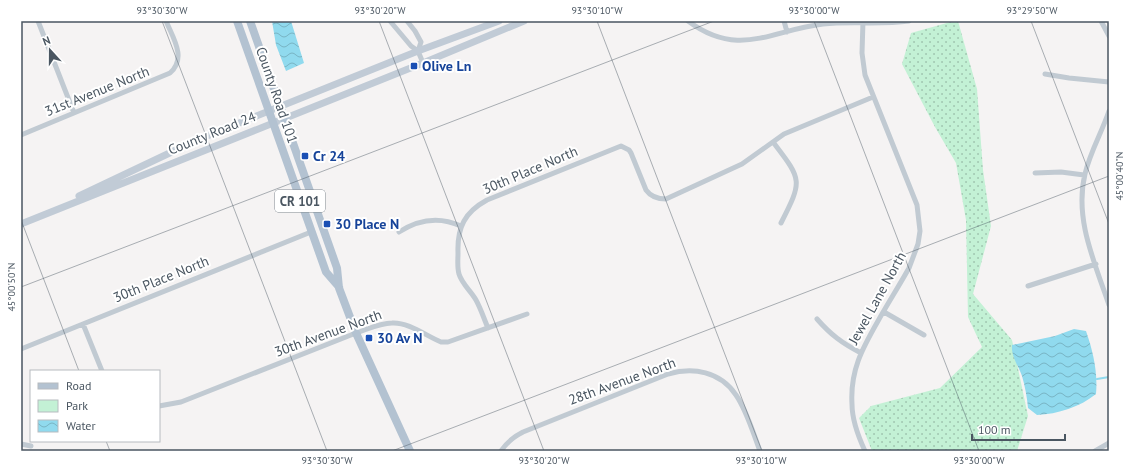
<svg xmlns="http://www.w3.org/2000/svg" width="1130" height="472" viewBox="0 0 1130 472" font-family="'PT Sans',sans-serif">
<style>
.green{fill:url(#green-dots)}
.water{fill:url(#water-waves)}
.lines{fill:none;stroke-linecap:round;stroke-linejoin:round}
.stream{stroke:#90daee;stroke-width:2}
.street{stroke:#c1cad2;stroke-width:5}
.secondary{stroke:#c1cbd6;stroke-width:7}
.primary{stroke:#b3c2d1;stroke-width:8}
.ticks{fill:none;stroke:#4a5661;stroke-width:1;stroke-opacity:0.45}
.transit-dot{fill:#1a4fb4;stroke:#fff;stroke-width:1.5}
.labels{text-anchor:middle;dominant-baseline:central;stroke-width:4;stroke-linejoin:round;paint-order:stroke}
.shield{fill:#fff;stroke:#808990;stroke-width:1}
.shield-label{font-size:13px;font-weight:bold;fill:#4a5661}
.transit-label{font-size:14px;font-weight:bold;fill:#164399;stroke:#fff;text-anchor:start}
.street-label{font-size:14px;fill:#4a5661;stroke:#fff}
.neatline{fill:none;stroke:#4a5661;stroke-width:1.5}
.ticks-label{font-size:10px;text-anchor:middle;fill:#4a5661}
</style>
<defs>
<pattern id="green-dots" width="8" height="8" patternUnits="userSpaceOnUse"><rect width="8" height="8" fill="#c3f1d5"/><path d="M2 2h.1M6 6h.1" fill="none" stroke="#a0c6b0" stroke-width="1.8" stroke-linecap="round"/></pattern>
<pattern id="water-waves" width="16" height="10" patternUnits="userSpaceOnUse"><rect width="16" height="10" fill="#90daee"/><path d="M0 5q4-4 8 0t8 0" fill="none" stroke="#78b4c4"/></pattern>
</defs>
<rect width="100%" height="100%" fill="#f5f3f3"/>
<path class="green" d="M954,21H958L977,89L983,170L991,226L973,294L1012,340L1028,416L1017,451H872L859,418L871,406L940,388L982,347L968,317L966,220L956,163L935,127L902,64L911,33Z"/>
<path class="water" d="M272,21H291L304,63L286,71L276,45Z
M1074,329L1086,331C1093,351 1098,372 1096,394C1080,407 1058,414 1037,415L1028,408C1027,397 1025,386 1022,376C1018,365 1011,356 1012,345L1055,336Z"/>
<g class="lines">
<path class="stream" d="M1097,379L1109,377"/>
<path class="street" d="M38,21L74,113
M390,21L411,46L418,51
M407,21L415,31L421,42L418,51
M688,21C739,59 771,30 823,24C851,21 880,25 909,21
M784,21L787,32
M863,21L862,53L865,75L917,205L920,231L918,244L909,268C899,286 888,303 878,321C862,349 850,371 852,404C852,420 858,436 865,451
M1101,21L1109,36
M418,51L423,63
M1045,74L1069,78L1109,82
M1109,111C1102,132 1090,152 1085,174C1074,219 1095,263 1109,305
M21,135L170,73C187,58 173,38 166,21
M773,142C802,180 803,180 781,223
M1035,173L1061,172L1084,175
M399,232C419,219 439,216 461,226
M1028,286L1096,264
M884,312L924,335
M817,319C831,335 842,343 861,353
M83,324L102,371
M488,328C484,319 481,309 476,300C471,291 462,284 459,274C457,267 458,260 458,253C457,227 465,212 487,200L621,146L629,150L631,153L646,190C651,197 657,199 666,199L742,164L784,134L873,97
M21,349L311,232
M159,406L181,402L356,333C368,329 380,323 392,323C409,322 426,336 441,342H448L527,314
M21,444L31,446
M501,451C507,442 513,437 523,432L668,374C693,367 720,371 736,395C747,411 753,433 760,451
M1095,451L1109,443"/>
<path class="secondary" d="M79,196L197,140L418,51L499,21
M21,224L423,63L524,21"/>
<path class="primary" d="M237,21L326,272L339,287
M250,21L337,268L339,288L356,333L410,451"/>
</g>
<path class="ticks" d="M162,21L327,451M379,21L544,451M597,21L762,451M814,21L979,451M1031,21L1109,224M21,220L79,371M21,287L714,21M106,441L110,451M392,451L1109,176"/>
<g class="transit-dot">
<rect x="410" y="62" width="8" height="8" rx="2"/>
<rect x="301" y="152" width="8" height="8" rx="2"/>
<rect x="323" y="220" width="8" height="8" rx="2"/>
<rect x="365" y="334" width="8" height="8" rx="2"/>
</g>
<g class="labels">
<rect class="shield" x="275" y="190" width="50" height="22" rx="3"/>
<g class="shield-label">
<text x="300" y="201">CR 101</text>
</g>
<g class="transit-label">
<text x="422" y="66">Olive Ln</text>
<text x="313" y="156">Cr 24</text>
<text x="335" y="224">30 Place N</text>
<text x="377" y="338">30 Av N</text>
</g>
<g class="street-label">
<text transform="translate(97 91) rotate(-22)">31st Avenue North</text>
<text transform="translate(277 95) rotate(71)">County Road 101</text>
<text transform="translate(212 133) rotate(-22)">County Road 24</text>
<text transform="translate(530 170) rotate(-23)">30th Place North</text>
<text transform="translate(161 279) rotate(-22)">30th Place North</text>
<text transform="translate(877 298) rotate(-61)">Jewel Lane North</text>
<text transform="translate(328 333) rotate(-20)">30th Avenue North</text>
<text transform="translate(622 381) rotate(-20)">28th Avenue North</text>
</g>
</g>
<rect width="1130" height="472" fill="none" stroke="#ffffff" stroke-width="44"/>
<rect x="30" y="370" width="130" height="72" fill="#ffffff" stroke="#b7bbc0"/>
<rect x="38" y="383" width="20" height="6" fill="#b3c2d1" stroke="#b7bbc0"/>
<text x="66" y="390" font-size="12" fill="#4a5661">Road</text>
<rect x="38" y="400" width="20" height="12" fill="#c3f1d5" stroke="#b7bbc0"/>
<text x="66" y="410" font-size="12" fill="#4a5661">Park</text>
<rect x="38" y="420" width="20" height="12" fill="url(#water-waves)" stroke="#b7bbc0"/>
<text x="66" y="430" font-size="12" fill="#4a5661">Water</text>
<g transform="translate(50 50) rotate(339)" stroke="#ffffff" stroke-width="3" paint-order="stroke">
<path d="M0-3L7 15L0 10L-7 15Z" fill="#4a5661"/>
<text y="-6" font-size="11" font-weight="bold" text-anchor="middle" fill="#4a5661">N</text>
</g>
<path d="M972 434v6h93v-6" fill="none" stroke="#4a5661" stroke-width="2"/>
<text x="978" y="434" font-size="12" fill="#4a5661" stroke="#ffffff" stroke-width="3" paint-order="stroke">100 m</text>
<rect x="22" y="22" width="1086" height="428" class="neatline"/>
<g class="ticks-label">
<text x="162" y="14">93°30'30"W</text>
<text x="380" y="14">93°30'20"W</text>
<text x="597" y="14">93°30'10"W</text>
<text x="814" y="14">93°30'00"W</text>
<text x="1032" y="14">93°29'50"W</text>
<text transform="translate(1119 176) rotate(-90)" y="4">45°00'40"N</text>
<text transform="translate(11 287) rotate(-90)" y="4">45°00'50"N</text>
<text x="327" y="464">93°30'30"W</text>
<text x="544" y="464">93°30'20"W</text>
<text x="761" y="464">93°30'10"W</text>
<text x="979" y="464">93°30'00"W</text>
</g>
</svg>
